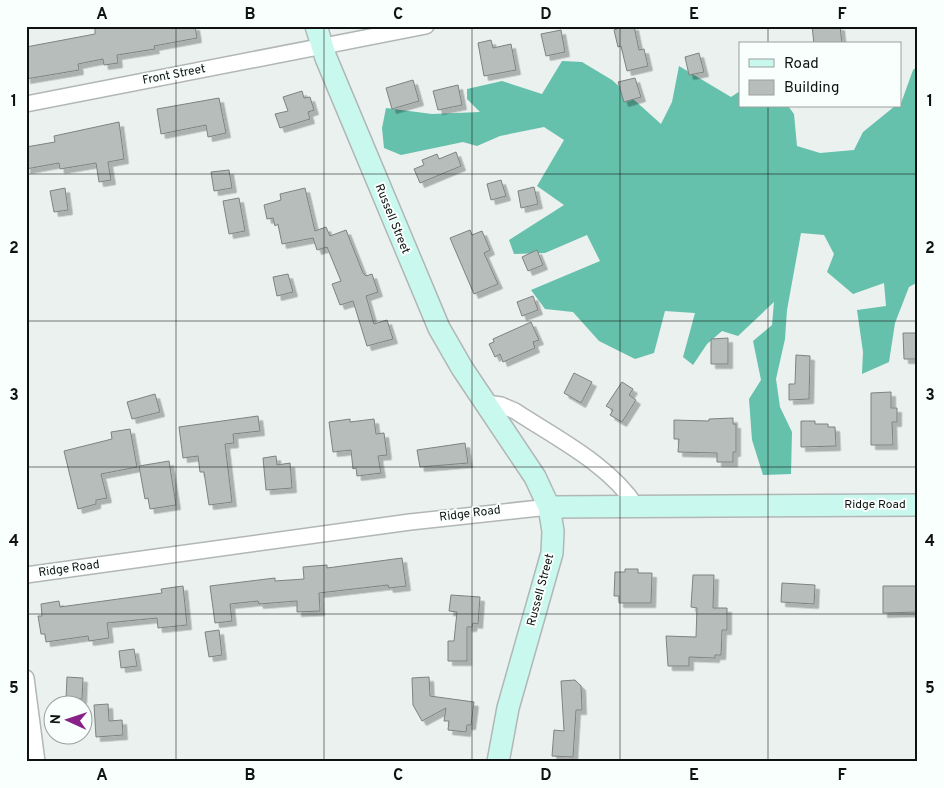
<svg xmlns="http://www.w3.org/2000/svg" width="944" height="788" viewBox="0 0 944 788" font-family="Overpass,sans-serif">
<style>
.forest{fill:#65c0ac}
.building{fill:#b7bdbb;stroke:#7d8381;filter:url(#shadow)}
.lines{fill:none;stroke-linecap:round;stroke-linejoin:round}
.minor-casing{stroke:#b1b7b5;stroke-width:18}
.secondary-casing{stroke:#b1b7b5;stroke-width:24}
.minor{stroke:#fff;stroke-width:15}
.secondary{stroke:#c9f8ef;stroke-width:21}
.grid{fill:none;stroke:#101211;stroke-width:1;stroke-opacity:0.55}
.labels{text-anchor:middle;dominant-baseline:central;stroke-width:4;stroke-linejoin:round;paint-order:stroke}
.street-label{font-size:12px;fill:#101211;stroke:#f8fffd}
.neatline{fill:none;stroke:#101211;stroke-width:2}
.grid-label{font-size:16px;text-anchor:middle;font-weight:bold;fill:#101211}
</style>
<defs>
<filter id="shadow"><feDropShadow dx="4.5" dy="4.5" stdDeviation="0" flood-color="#0004"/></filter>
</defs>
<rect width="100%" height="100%" fill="#ebf1ef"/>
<path class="forest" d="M562,61L582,62L612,80L661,124L672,102L679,66L731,97L740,91V106H788L794,114L797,146L820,153L854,150L863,132L895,106H900L913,70L918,66V282L909,287L895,323L889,362L862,374L863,352L857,310L886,306L884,283L853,294L827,272L834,254L824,235L801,233L787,310L785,339L776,379L780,407L792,432L791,474L763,475L752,440L749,399L761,380L753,341L772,325L774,302L738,336L722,331L707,344L693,365L683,357L695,313L665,311L654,353L635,359L599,341L573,312L545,309L531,290L600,261L587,235L545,253L514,254L509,240L564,205L537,186L564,140L544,127L500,136L477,146L463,142L401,155L384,148L382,128L386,108L432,114L480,112L467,99V89L502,81L542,94Z"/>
<path class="building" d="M108,26H195L197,38L154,46L155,49L117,55L118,63L104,65L103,59L78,64L79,70L26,79V47L95,34V28Z
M616,26H634L639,50L644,49L648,66L627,71L621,46L618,47L614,30L617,29Z
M812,26H840L842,44H814Z
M561,30L565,52L546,56L541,34Z
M491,40L493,48L511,44L516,70L484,76L478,43Z
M699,53L704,72L689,75L685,57Z
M635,78L641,97L624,102L618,82Z
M413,80L419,101L392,109L386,88Z
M458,85L462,105L438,110L433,91Z
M302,91L304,98L310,97L314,110L308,112L310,119L280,128L275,114L288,111L283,97Z
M219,98L226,133L208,137L206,125L161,134L157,109Z
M119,122L124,159L108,162L111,180L99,182L96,163L60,169L59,163L26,169V147L55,142L54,136Z
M456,152L461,166L420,183L414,169L424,165L422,160L437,154L439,159Z
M229,170L232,188L214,191L211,172Z
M501,180L506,196L491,200L487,184Z
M534,187L538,204L521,208L518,191Z
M65,188L68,210L54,212L50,191Z
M305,188L315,231L326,227L330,236L346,230L363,273L366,276L372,274L378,292L366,296L374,324L387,320L393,339L367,346L353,301L340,305L332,284L341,281L327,247L317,250L313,238L282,244L278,224L275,226L273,218L267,219L264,205L281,200L280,194Z
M239,198L245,231L229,234L223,201Z
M470,230L472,235L482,231L490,250L484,253L498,284L474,294L450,238Z
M537,250L543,265L528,271L522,257Z
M288,274L293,292L277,296L273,277Z
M533,296L538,310L522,316L517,302Z
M531,322L539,340L533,342L535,348L503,362L500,354L495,357L489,344L494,342L493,339Z
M903,333H918V359H904Z
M728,338V364H711V339Z
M796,355L810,356L809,399L789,400V384H795Z
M574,373L592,382L581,403L564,393Z
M622,382L633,389L629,395L636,400L622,422L610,415L613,410L606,406Z
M891,392V408H897V422H892L893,445H871V393Z
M155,394L160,412L132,419L127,402Z
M258,416L260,431L233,434L234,443L225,444L232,502L209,505L204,472H200L198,456L183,458L179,427Z
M733,418V424H736V452H733V462H717V453L678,452L679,439H674V420L709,421V419Z
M350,419V422L374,419L376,434L384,433L387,455L378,456L381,473L357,476L356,468L353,469L351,450L333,452L329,422Z
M801,421H815V424H828V427H835L836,446L801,447Z
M130,429L137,467L101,474L107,498L96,500V504L78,509L64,451L112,439L111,432Z
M465,443L468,463L420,467L417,450Z
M276,456L277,465L290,463L292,488L266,490L263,458Z
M169,461L176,505L150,509L148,498L145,499L139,466Z
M402,558L406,586L389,588L388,585L319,593L320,611L297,612V601L259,604L258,601L230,604L232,621L215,623L210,586L275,578V581L304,579L303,567L327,565V568Z
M625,569H638V573H652L651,603H619V596H614L615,572H625Z
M693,575H714L713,608H727V630H722L721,655H715V658L689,657V666H668L666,636L696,637L697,608L691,607Z
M782,583L815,585L814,604L781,602Z
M183,586L187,625L158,628L157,618L107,623L109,638L89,641L88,636L46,642L45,634H41L38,616H42L41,604L59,601L60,607L162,593L161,589Z
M883,586H918V612L883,613Z
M451,595L480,597L478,624L473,623L472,627H467V661H448V641H454L457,612L449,611Z
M219,630L222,655L209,657L205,632Z
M134,649L137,666L121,668L119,651Z
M67,677L83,678L82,699H66Z
M429,677L430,696L474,702L471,725H467L466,732L448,730L449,721H444L446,708L422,721L413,705L412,678Z
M575,680L581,686L582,710H576L573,757L552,756L554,730L564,731L561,681Z
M108,704L109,721L122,720L123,735L96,737L94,705Z"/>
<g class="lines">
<g class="minor-casing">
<path id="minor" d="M26,104L426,26
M486,403L501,405L515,411C556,438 610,465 636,506
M26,575L410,522L549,507
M26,678L37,762"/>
</g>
<g class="secondary-casing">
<path id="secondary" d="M316,26L326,58L439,328L462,368L535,477L549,507L553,531L552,553L508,708L498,762
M549,507L918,505"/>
</g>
<use href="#minor" class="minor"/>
<use href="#secondary" class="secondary"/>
</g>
<path class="grid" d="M176,26V762M324,26V762M472,26V762M620,26V762M768,26V44M768,106V762M26,174H918M26,321H918M26,467H918M26,614H918"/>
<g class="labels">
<g class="street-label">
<text transform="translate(174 75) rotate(-11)">Front Street</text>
<text transform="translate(392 219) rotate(68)">Russell Street</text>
<text x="875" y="505">Ridge Road</text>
<text transform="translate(470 514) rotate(-7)">Ridge Road</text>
<text transform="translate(69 569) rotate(-8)">Ridge Road</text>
<text transform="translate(541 590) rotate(-75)">Russell Street</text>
</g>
</g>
<rect width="944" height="788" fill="none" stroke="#f8fffd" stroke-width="55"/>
<rect x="739" y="42" width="162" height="65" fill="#f8fffd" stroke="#9ba09f"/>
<rect x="749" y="59" width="25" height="8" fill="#c9f8ef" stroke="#9ba09f"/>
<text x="784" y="68" font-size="15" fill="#101211">Road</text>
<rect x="749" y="80" width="25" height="15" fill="#b7bdbb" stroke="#9ba09f"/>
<text x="784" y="92" font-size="15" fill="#101211">Building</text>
<g transform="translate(68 720) rotate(273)"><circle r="24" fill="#f8fffd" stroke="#9ba09f"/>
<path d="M0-4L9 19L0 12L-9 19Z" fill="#882188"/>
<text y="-8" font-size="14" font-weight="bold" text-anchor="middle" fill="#101211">N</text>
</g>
<rect x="28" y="28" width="888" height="732" class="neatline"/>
<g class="grid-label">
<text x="102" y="19">A</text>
<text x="250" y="19">B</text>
<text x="398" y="19">C</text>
<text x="546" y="19">D</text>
<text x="694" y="19">E</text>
<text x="842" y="19">F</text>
<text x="14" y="106">1</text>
<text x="930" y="106">1</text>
<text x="14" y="253">2</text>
<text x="930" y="253">2</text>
<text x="14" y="400">3</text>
<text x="930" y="400">3</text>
<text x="14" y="546">4</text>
<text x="930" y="546">4</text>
<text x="14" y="693">5</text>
<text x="930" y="693">5</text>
<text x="102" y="780">A</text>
<text x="250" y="780">B</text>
<text x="398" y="780">C</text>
<text x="546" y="780">D</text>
<text x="694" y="780">E</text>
<text x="842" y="780">F</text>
</g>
</svg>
